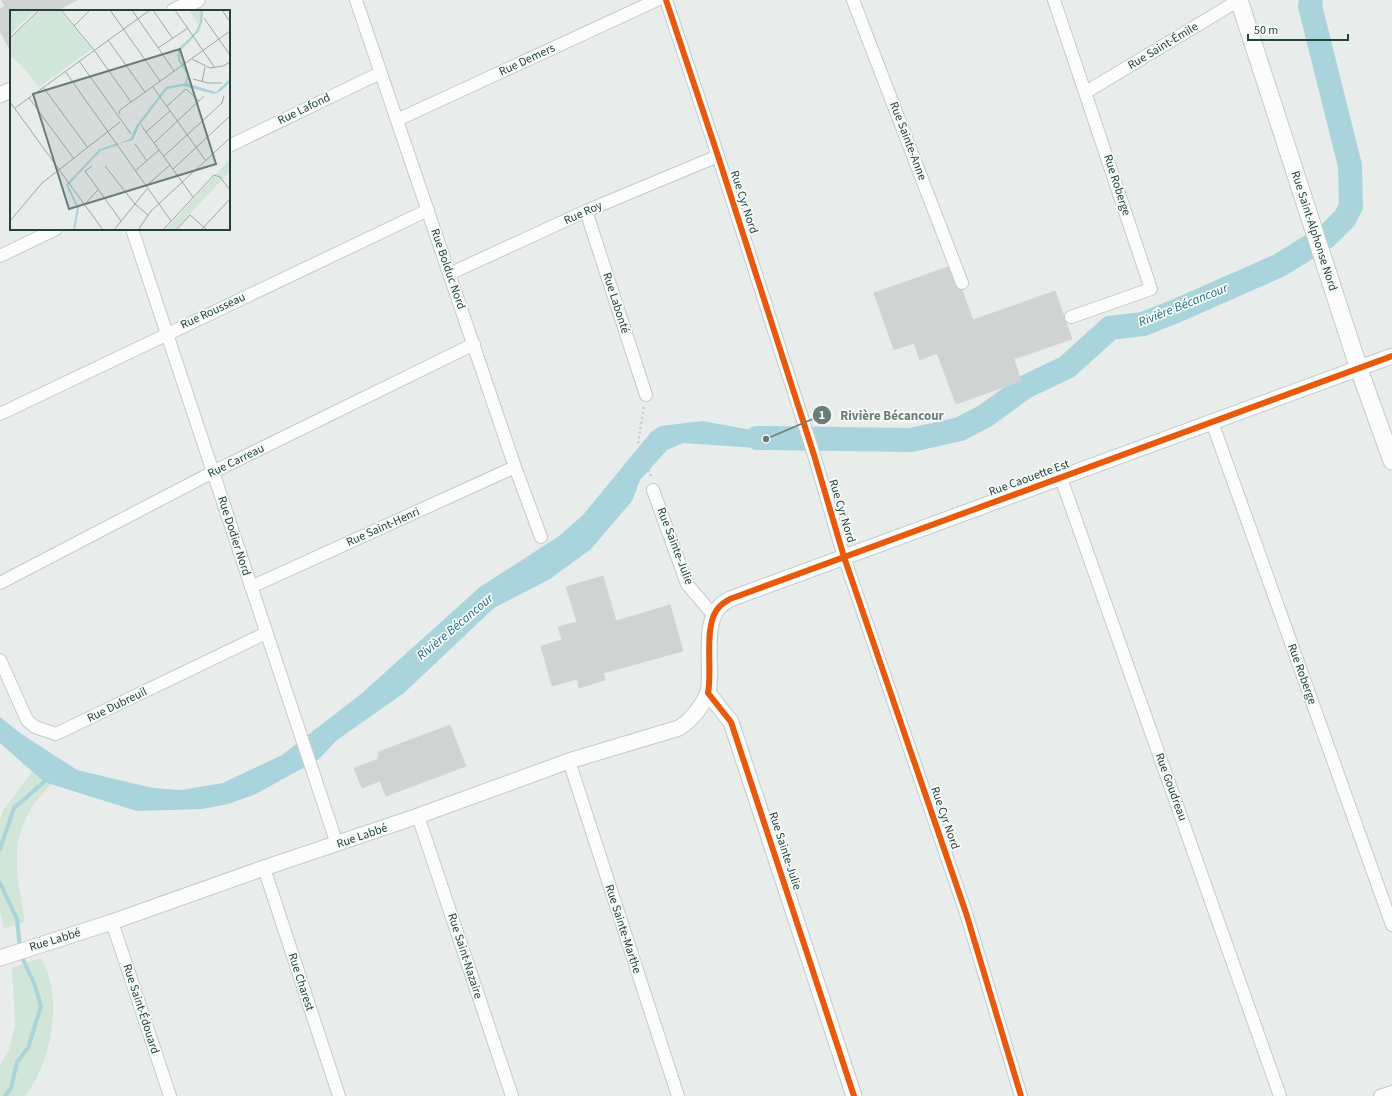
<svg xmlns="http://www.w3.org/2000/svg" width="1392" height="1096" viewBox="0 0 1392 1096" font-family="'Source Sans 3',sans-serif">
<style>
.green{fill:#d1e6d8}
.water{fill:#a9d4db}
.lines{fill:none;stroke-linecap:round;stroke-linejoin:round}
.stream{stroke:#a9d4db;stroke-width:4}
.river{stroke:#a9d4db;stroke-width:24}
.building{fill:#cfd4d2;stroke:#d1d6d4}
.minor-casing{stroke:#c5cac8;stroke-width:14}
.tertiary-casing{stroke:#c5cac8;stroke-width:17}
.secondary-casing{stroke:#c3cbc8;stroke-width:19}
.path{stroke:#c3ccca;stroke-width:2.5;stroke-dasharray:2 3;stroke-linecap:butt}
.minor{stroke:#fcfcfc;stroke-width:12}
.tertiary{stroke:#fcfcfc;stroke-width:15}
.secondary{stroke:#fcfcfc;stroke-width:17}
.cycleway-casing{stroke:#f7fbf9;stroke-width:8}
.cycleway{stroke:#e8590c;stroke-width:6}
.labels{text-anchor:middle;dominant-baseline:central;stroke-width:3.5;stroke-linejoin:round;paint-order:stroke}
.street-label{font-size:12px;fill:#24423a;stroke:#f7fbf9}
.water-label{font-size:13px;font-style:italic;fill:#1c6f80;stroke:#f7fbf9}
.inset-river{fill:none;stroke:#a9d4db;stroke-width:2}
.inset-road{fill:none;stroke:#9aa9a4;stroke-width:1}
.view{fill:#697e78;fill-opacity:0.15;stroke:#697e78;stroke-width:2}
.inset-edge{fill:none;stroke:#24423a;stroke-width:2}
.leader{fill:none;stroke:#697e78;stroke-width:1.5}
.callout-dot{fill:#697e78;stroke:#f7fbf9;stroke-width:1.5}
.mark-label{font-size:12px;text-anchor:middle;font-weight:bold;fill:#fff}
.callout-label{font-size:13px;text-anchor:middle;font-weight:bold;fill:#697e78;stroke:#f7fbf9;stroke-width:3.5;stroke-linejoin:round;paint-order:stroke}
</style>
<rect width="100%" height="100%" fill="#e8edeb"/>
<path class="green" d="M32,772L44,782L51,784C44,793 35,801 30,811C8,847 19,883 25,922L4,929L0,911V818L4,809Z
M41,958C44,965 49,973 50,981C59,1016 48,1068 25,1096H0V1065L9,1050L15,1025L12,968Z"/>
<path class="water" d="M702,421L790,437L787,450L683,443L667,450L640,480L632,501L591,549L550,579L494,608L404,693L337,740L319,759L256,794L228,804L202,809L137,811L44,782L0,743V717L20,733L77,770L153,788L181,790L223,783L282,755L361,694L480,587L559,536L583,515L652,431L661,426Z"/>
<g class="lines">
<path class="stream" d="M0,849L14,808L44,782L46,778
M0,883L17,919L20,948
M5,1096L11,1088L17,1062L28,1048L41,1006L34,983L21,955"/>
<path class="river" d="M757,438L911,440L960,429L985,416L1025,387L1067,367L1110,328L1143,324L1176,311L1280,265L1327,236L1345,218L1351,206L1350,166L1310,6L1311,0"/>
</g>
<path class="building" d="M1,0H77L56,11H11V52L0,31V9L5,6Z
M948,267L955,286L962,290L973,320L1055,291L1072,339L1014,359L1021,381L956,404L937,353L920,360L914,343L894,350L874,293Z
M603,576L616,621L670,605L683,651L603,673L605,680L579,688L577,679L552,686L541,646L562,640L558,627L577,622L566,587Z
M450,725L466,766L386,796L380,781L362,788L354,768L378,759V752Z"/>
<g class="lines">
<g class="minor-casing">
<path id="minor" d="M356,0L515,467L541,537
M666,0L718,156L814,455L844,557L966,913L1021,1096
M853,0L962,283
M1054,0L1151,289L1071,317
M1086,92L1239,0
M397,120L657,0
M229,146L380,73
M586,211L646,395
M132,229L337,844
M0,256L56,229
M449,274L586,211L718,156
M0,414L428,210
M1212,422L1392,925
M1061,478L1280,1096
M653,490L687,584L714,616
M0,583L213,472L474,344
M251,587L515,467
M0,660L27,720L35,727L56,734L266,633
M569,761L678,1096
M418,816L512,1096
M264,868L339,1096
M112,922L170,1096
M1380,1096L1392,1092"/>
</g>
<g class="tertiary-casing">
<path id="tertiary" d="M174,11L197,0
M0,95L11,90
M0,958L112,922L264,868L418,816L569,761L679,728C693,719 701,708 708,693
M854,1096L731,722L708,693C713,670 702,623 720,606C723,603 727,601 730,599L1392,356"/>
</g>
<g class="secondary-casing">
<path id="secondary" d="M1239,0L1359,369L1392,461"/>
</g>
<path class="path" d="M644,407L638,442L652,479"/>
<use href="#minor" class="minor"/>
<use href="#tertiary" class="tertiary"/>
<use href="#secondary" class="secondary"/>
<g class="cycleway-casing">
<path id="cycleway" d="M666,0L718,156L814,455L844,557L966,913L1021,1096
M854,1096L731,722L708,693C713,670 702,623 720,606C723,603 727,601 730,599L1392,356"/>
</g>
<use href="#cycleway" class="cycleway"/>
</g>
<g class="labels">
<g class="street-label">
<text transform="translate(1163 46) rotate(-31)">Rue Saint-Émile</text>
<text transform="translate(527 60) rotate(-25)">Rue Demers</text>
<text transform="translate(304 109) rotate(-26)">Rue Lafond</text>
<text transform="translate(908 141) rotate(69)">Rue Sainte-Anne</text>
<text transform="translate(1117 185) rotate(72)">Rue Roberge</text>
<text transform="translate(744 202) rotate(72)">Rue Cyr Nord</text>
<text transform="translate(583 213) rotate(-24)">Rue Roy</text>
<text transform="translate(1314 231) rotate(72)">Rue Saint-Alphonse Nord</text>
<text transform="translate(448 269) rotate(71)">Rue Bolduc Nord</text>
<text transform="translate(616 303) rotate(72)">Rue Labonté</text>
<text transform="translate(213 311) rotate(-25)">Rue Rousseau</text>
<text transform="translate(236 461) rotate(-26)">Rue Carreau</text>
<text transform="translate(1029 478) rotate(-20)">Rue Caouette Est</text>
<text transform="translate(842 511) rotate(73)">Rue Cyr Nord</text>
<text transform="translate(383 527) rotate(-24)">Rue Saint-Henri</text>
<text transform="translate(234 536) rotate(72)">Rue Dodier Nord</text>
<text transform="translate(675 546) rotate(69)">Rue Sainte-Julie</text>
<text transform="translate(1302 674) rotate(70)">Rue Roberge</text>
<text transform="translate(117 705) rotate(-26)">Rue Dubreuil</text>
<text transform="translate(1171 787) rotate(70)">Rue Goudreau</text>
<text transform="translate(945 818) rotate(71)">Rue Cyr Nord</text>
<text transform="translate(362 836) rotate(-19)">Rue Labbé</text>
<text transform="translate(785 851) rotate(72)">Rue Sainte-Julie</text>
<text transform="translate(623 929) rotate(72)">Rue Sainte-Marthe</text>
<text transform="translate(55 940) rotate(-17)">Rue Labbé</text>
<text transform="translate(465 956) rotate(72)">Rue Saint-Nazaire</text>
<text transform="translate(301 982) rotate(72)">Rue Charest</text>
<text transform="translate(141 1009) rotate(72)">Rue Saint-Édouard</text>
</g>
<g class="water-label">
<text transform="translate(1183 305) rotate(-22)">Rivière Bécancour</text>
<text transform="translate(455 627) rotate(-40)">Rivière Bécancour</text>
</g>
</g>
<g transform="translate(10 10)">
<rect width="220" height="220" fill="#e8edeb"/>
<path d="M0,0H26L0,24ZM30,0H49L82,39L29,77L11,55L0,46V28ZM181,0H194L190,21L186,25L189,15L180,2ZM182,27L183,29L171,41L173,53L170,55L167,45L168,38ZM220,149V161L165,220H155Z" fill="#d1e6d8"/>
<path d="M220,69V72L211,81L204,84L173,76L157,79L129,116L123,130L108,134L121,128L126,116L156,77L176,73L206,82Z" fill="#a9d4db"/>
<path class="inset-river" d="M176,73L178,64L169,50V40L186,23L191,13L192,0M64,220L68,198L57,175L90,140L108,134"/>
<path class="inset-road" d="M51,0L84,40L121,92M100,0L150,71M122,0L164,61M143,0L163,29M165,0L205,58M212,0L220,12M194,8L220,45M64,16L80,0M0,28L29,0M98,30L135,82M148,38L178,18M182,49L200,58L213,56L220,52M69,51L121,124M55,61L161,211M183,69L198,73H212M192,72L195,57M33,77L78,138M143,77L196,151M19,88L64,149M0,92L93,220M157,96L176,79L189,91M5,98L140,0M109,104L110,100L220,21M131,115L183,187M136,122L160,101M144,133L194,86M125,134L137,151M154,146L212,93L214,86M82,156L75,161L111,211M95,156L125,194L138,205M163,159L220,106M125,161L149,140M136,176L160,155M75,194L88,180M0,211L32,173L110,112M104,220L137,179M128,220L141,201L220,128M153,220L204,165L210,167L220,180M166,220L180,205L197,220M191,220L220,189"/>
<path class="view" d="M170,39L206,154L59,199L23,84Z"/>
<rect width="220" height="220" class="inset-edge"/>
</g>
<path class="leader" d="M766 439L822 415"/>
<g class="callout-dot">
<circle cx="766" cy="439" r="4"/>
<circle cx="822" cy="415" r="10"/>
</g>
<g class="mark-label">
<text x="822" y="419">1</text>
</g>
<g class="callout-label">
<text x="892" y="420">Rivière Bécancour</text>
</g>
<path d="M1248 34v6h100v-6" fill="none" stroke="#24423a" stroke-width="2"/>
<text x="1254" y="34" font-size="12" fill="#24423a" stroke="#f7fbf9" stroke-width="3" paint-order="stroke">50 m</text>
</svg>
